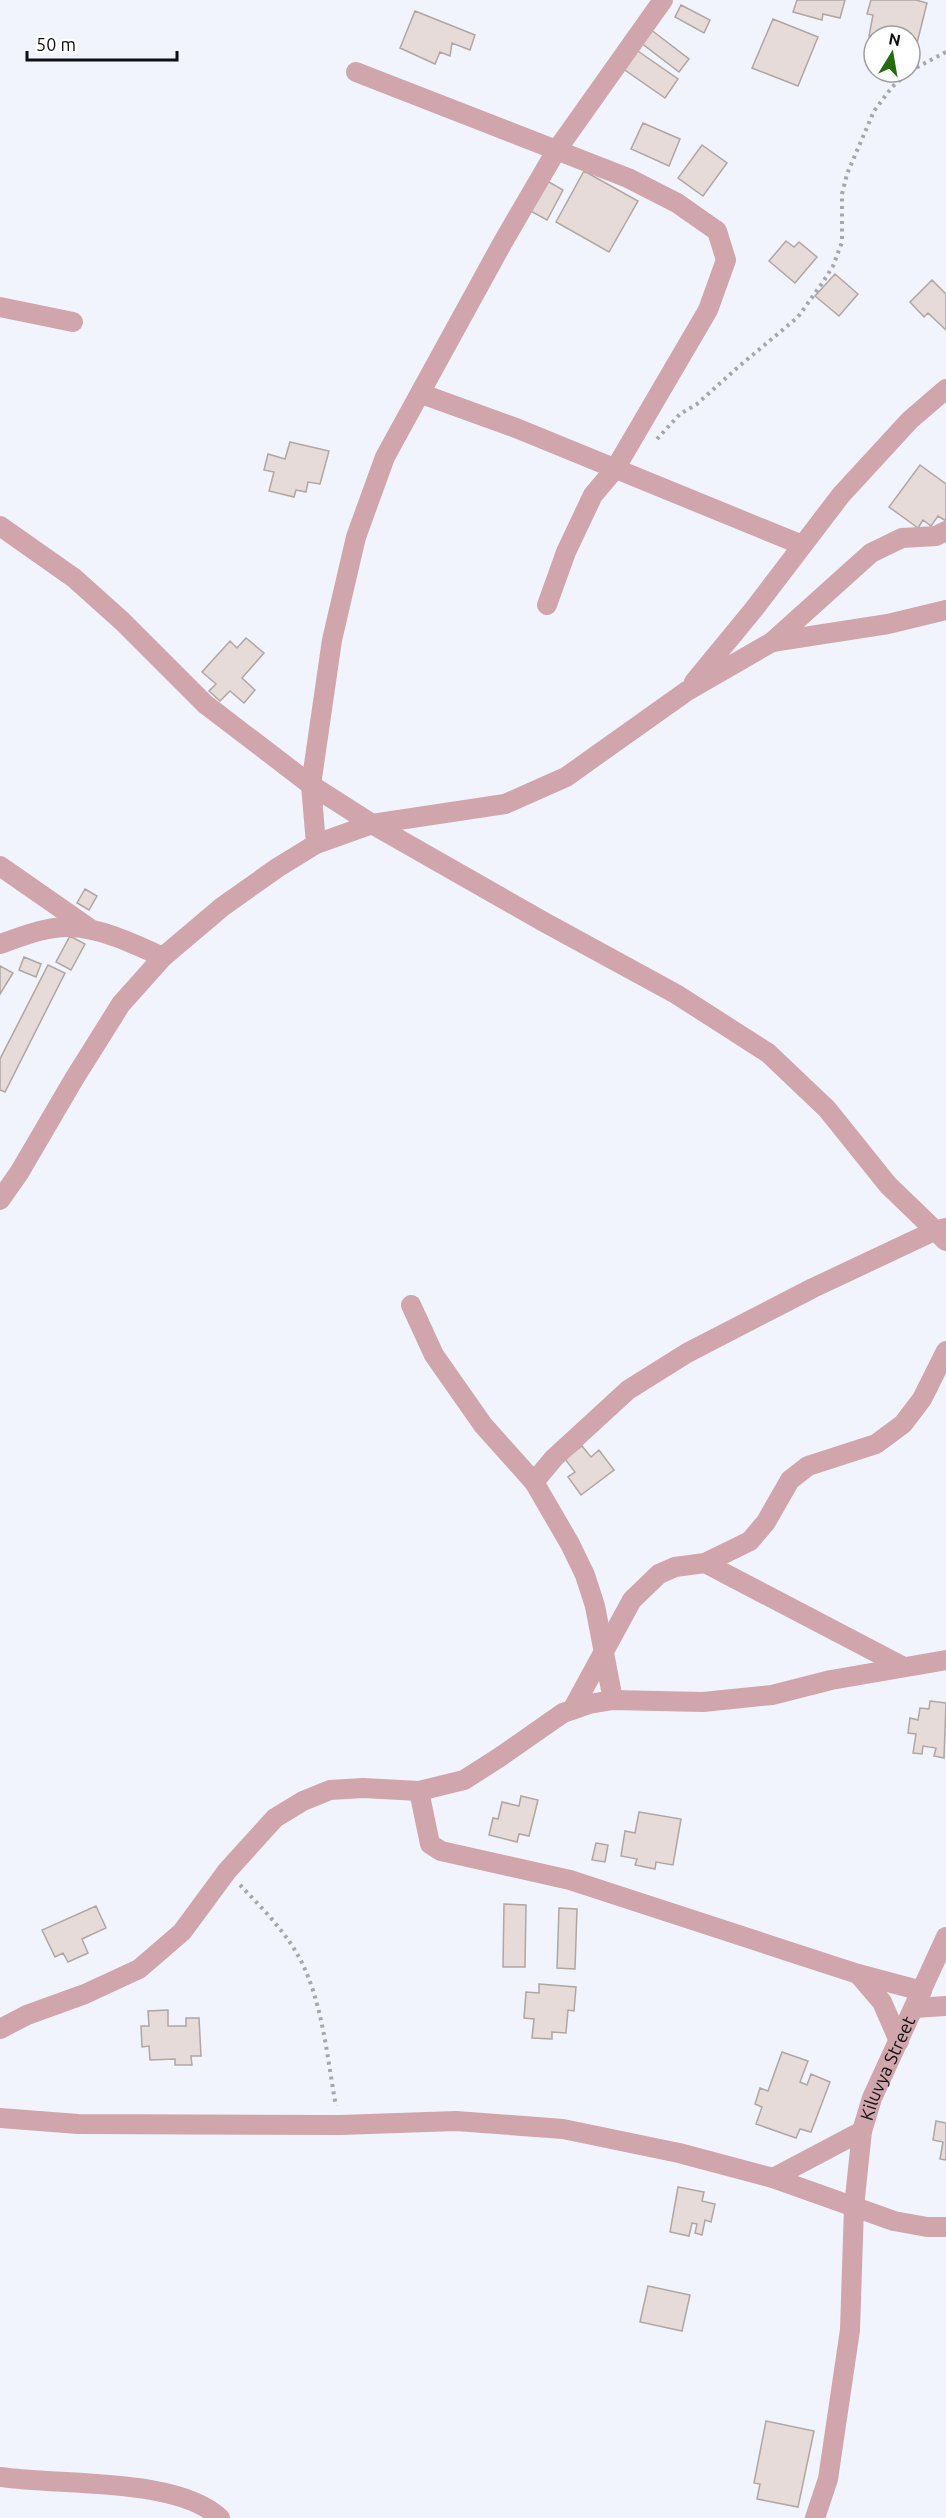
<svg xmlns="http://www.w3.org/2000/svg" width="946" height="2518" viewBox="0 0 946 2518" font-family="Ubuntu,sans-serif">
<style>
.building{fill:#e6dbd8;stroke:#b0a6a2;stroke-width:1.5}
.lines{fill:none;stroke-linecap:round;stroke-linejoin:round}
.path{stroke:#a5a6ae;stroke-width:4;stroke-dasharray:3 4.5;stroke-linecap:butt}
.minor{stroke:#d0a5ab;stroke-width:20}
.labels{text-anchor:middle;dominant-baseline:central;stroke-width:6;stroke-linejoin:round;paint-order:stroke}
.street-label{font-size:18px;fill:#0f1013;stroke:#fff}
</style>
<rect width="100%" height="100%" fill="#f1f3fd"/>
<path class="building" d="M797,0H845L840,18L823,14L822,20L793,12Z
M871,0H916L927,3L916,47L910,45V36H869L873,15L867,14Z
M681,5L710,20L704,33L675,17Z
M415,11L475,35L470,50L452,43L450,56L440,52L435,64L400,48Z
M773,19L818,37L798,86L752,68Z
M650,29L689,59L679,72L640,42Z
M635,49L678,79L665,98L622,68Z
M643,123L680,139L669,166L631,149Z
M702,145L727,163L703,196L678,178Z
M584,171L638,201L609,252L556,222Z
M542,178L563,190L547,220L525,208Z
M786,241L794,247L799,242L817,257L795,283L769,261Z
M835,274L858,294L839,316L815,296Z
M932,280L946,294V330L928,313L924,317L910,302Z
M290,442L329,451L320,484L308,482L306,492L296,490L294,497L269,491L274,472L264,470L268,454L285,459Z
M920,465L946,484V521L938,516L931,526L923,520L918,528L889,507Z
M246,638L264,653L242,678L255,690L244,703L230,691L220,701L209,691L216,684L202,672L230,641L237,648Z
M85,889L97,896L89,910L77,903Z
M70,936L85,944L71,970L56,962Z
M24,957L41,964L36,977L19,970Z
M48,965L65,973L5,1092L0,1090V1059Z
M0,966L13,973L0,994Z
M582,1446L591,1457L599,1450L614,1470L581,1495L568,1477L575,1472L565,1459Z
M930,1701L946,1703L944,1758L934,1756L936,1748L923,1746L922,1754L913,1753L916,1734L908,1733L910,1718L918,1720L920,1708L929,1709Z
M521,1796L538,1800L529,1836L519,1834L517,1842L489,1835L493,1818L498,1819L502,1802L519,1806Z
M639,1812L681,1819L673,1865L656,1862L655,1869L635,1865L637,1859L621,1856L625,1831L635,1833Z
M596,1843L608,1845L605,1862L592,1860Z
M504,1904L526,1905L525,1967H503Z
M96,1906L106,1928L82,1939L88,1953L68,1962L63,1953L55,1957L42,1930Z
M559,1908L577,1909L575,1969L557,1968Z
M539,1984L576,1987L574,2011L568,2010L566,2033L552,2032V2039L532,2038L534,2019L524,2018L526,1992L539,1993Z
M168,2010V2026H186V2018H199L201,2056H191L192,2065H175V2059L150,2060L149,2046L142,2047L141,2026H149L148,2011Z
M782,2052L808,2061L800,2082L807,2085L811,2074L830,2082L811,2132L800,2129L796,2138L756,2124L762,2107L755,2104L760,2088L768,2091Z
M936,2121L946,2123V2160L940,2159L943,2142L933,2140Z
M678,2187L704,2192L702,2201L715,2204L711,2222L705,2220L702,2235L695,2233L697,2224L692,2223L689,2236L670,2232Z
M648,2286L690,2295L682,2331L640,2322Z
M766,2421L814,2431L798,2507L757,2499L760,2484L754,2483Z"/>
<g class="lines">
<path class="path" d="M910,71L946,52
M657,439L680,414L697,404L737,368L798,317L823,282L833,266L842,242V194L847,174L874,111L892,87L909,72
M240,1885C262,1908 285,1931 300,1959C323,2003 327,2058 336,2106"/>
<g class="minor">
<path d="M356,72L628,178L677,203L717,231L726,260L708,310L615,469L593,495L566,552L547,605"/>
<path d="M0,307L73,322"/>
<path d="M422,394L516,428L802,545"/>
<path d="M0,526L74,578L122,621L205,704L311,785L372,824L544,922L676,994L768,1053L827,1109L888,1185L946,1241"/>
<path d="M772,642L888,624L946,610"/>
<path d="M694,682L754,609L841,495L910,420L946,389"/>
<path d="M316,844L311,785L332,640L356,537L385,457L503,242L556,151L663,0"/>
<path d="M0,866L89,928"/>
<path d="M0,944C23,936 47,926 71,927C102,928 136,945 163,957"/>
<path d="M0,1200L19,1173L74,1079L121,1004L163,957L222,907L277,868L316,844L372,824L505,804L566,777L687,691L772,642L871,553L902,538L936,536L946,531"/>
<path d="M411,1305L434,1355L483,1425L534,1482L570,1544L585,1575L595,1606L613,1700"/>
<path d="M534,1482L554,1458L628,1390L687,1353L813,1288L934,1231L946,1228"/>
<path d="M705,1563L902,1666"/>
<path d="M572,1710L632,1600L659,1574L675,1567L705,1563L750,1541L766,1522L790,1480L808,1466L876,1444L903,1424L922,1399L946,1351"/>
<path d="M419,1791L430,1844L441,1851L570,1880L858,1974L922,1991"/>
<path d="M858,1974L882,2002L899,2041"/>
<path d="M914,2008L946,2006"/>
<path d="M0,2029L27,2015L85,1994L139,1969L182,1932L227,1871L275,1818L303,1801L330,1790L363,1788L419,1791L464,1780L500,1757L563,1713L589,1704L613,1700L703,1702L772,1695L831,1680L946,1660"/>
<path d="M0,2118L78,2124L340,2125L456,2121L563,2129L679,2153L773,2178L894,2221L927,2227H946"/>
<path d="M773,2178L862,2131"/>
<path d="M0,2477C60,2486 177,2477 220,2518"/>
<path id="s1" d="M815,2518L828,2479L850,2330L854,2207L862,2131L872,2098L946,1937"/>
</g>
</g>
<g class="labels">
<g class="street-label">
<text stroke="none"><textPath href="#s1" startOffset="459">Kiluvya Street</textPath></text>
</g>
</g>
<g transform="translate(892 54) rotate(11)"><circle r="28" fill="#ffffff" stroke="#9f9fa1" stroke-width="1.5"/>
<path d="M0-4.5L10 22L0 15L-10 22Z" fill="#236d0e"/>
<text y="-9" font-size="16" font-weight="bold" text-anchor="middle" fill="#0f1013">N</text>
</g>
<path d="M27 51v9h150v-9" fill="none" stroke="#0f1013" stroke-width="3"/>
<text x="36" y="51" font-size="18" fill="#0f1013" stroke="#ffffff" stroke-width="4.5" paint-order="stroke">50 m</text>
</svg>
